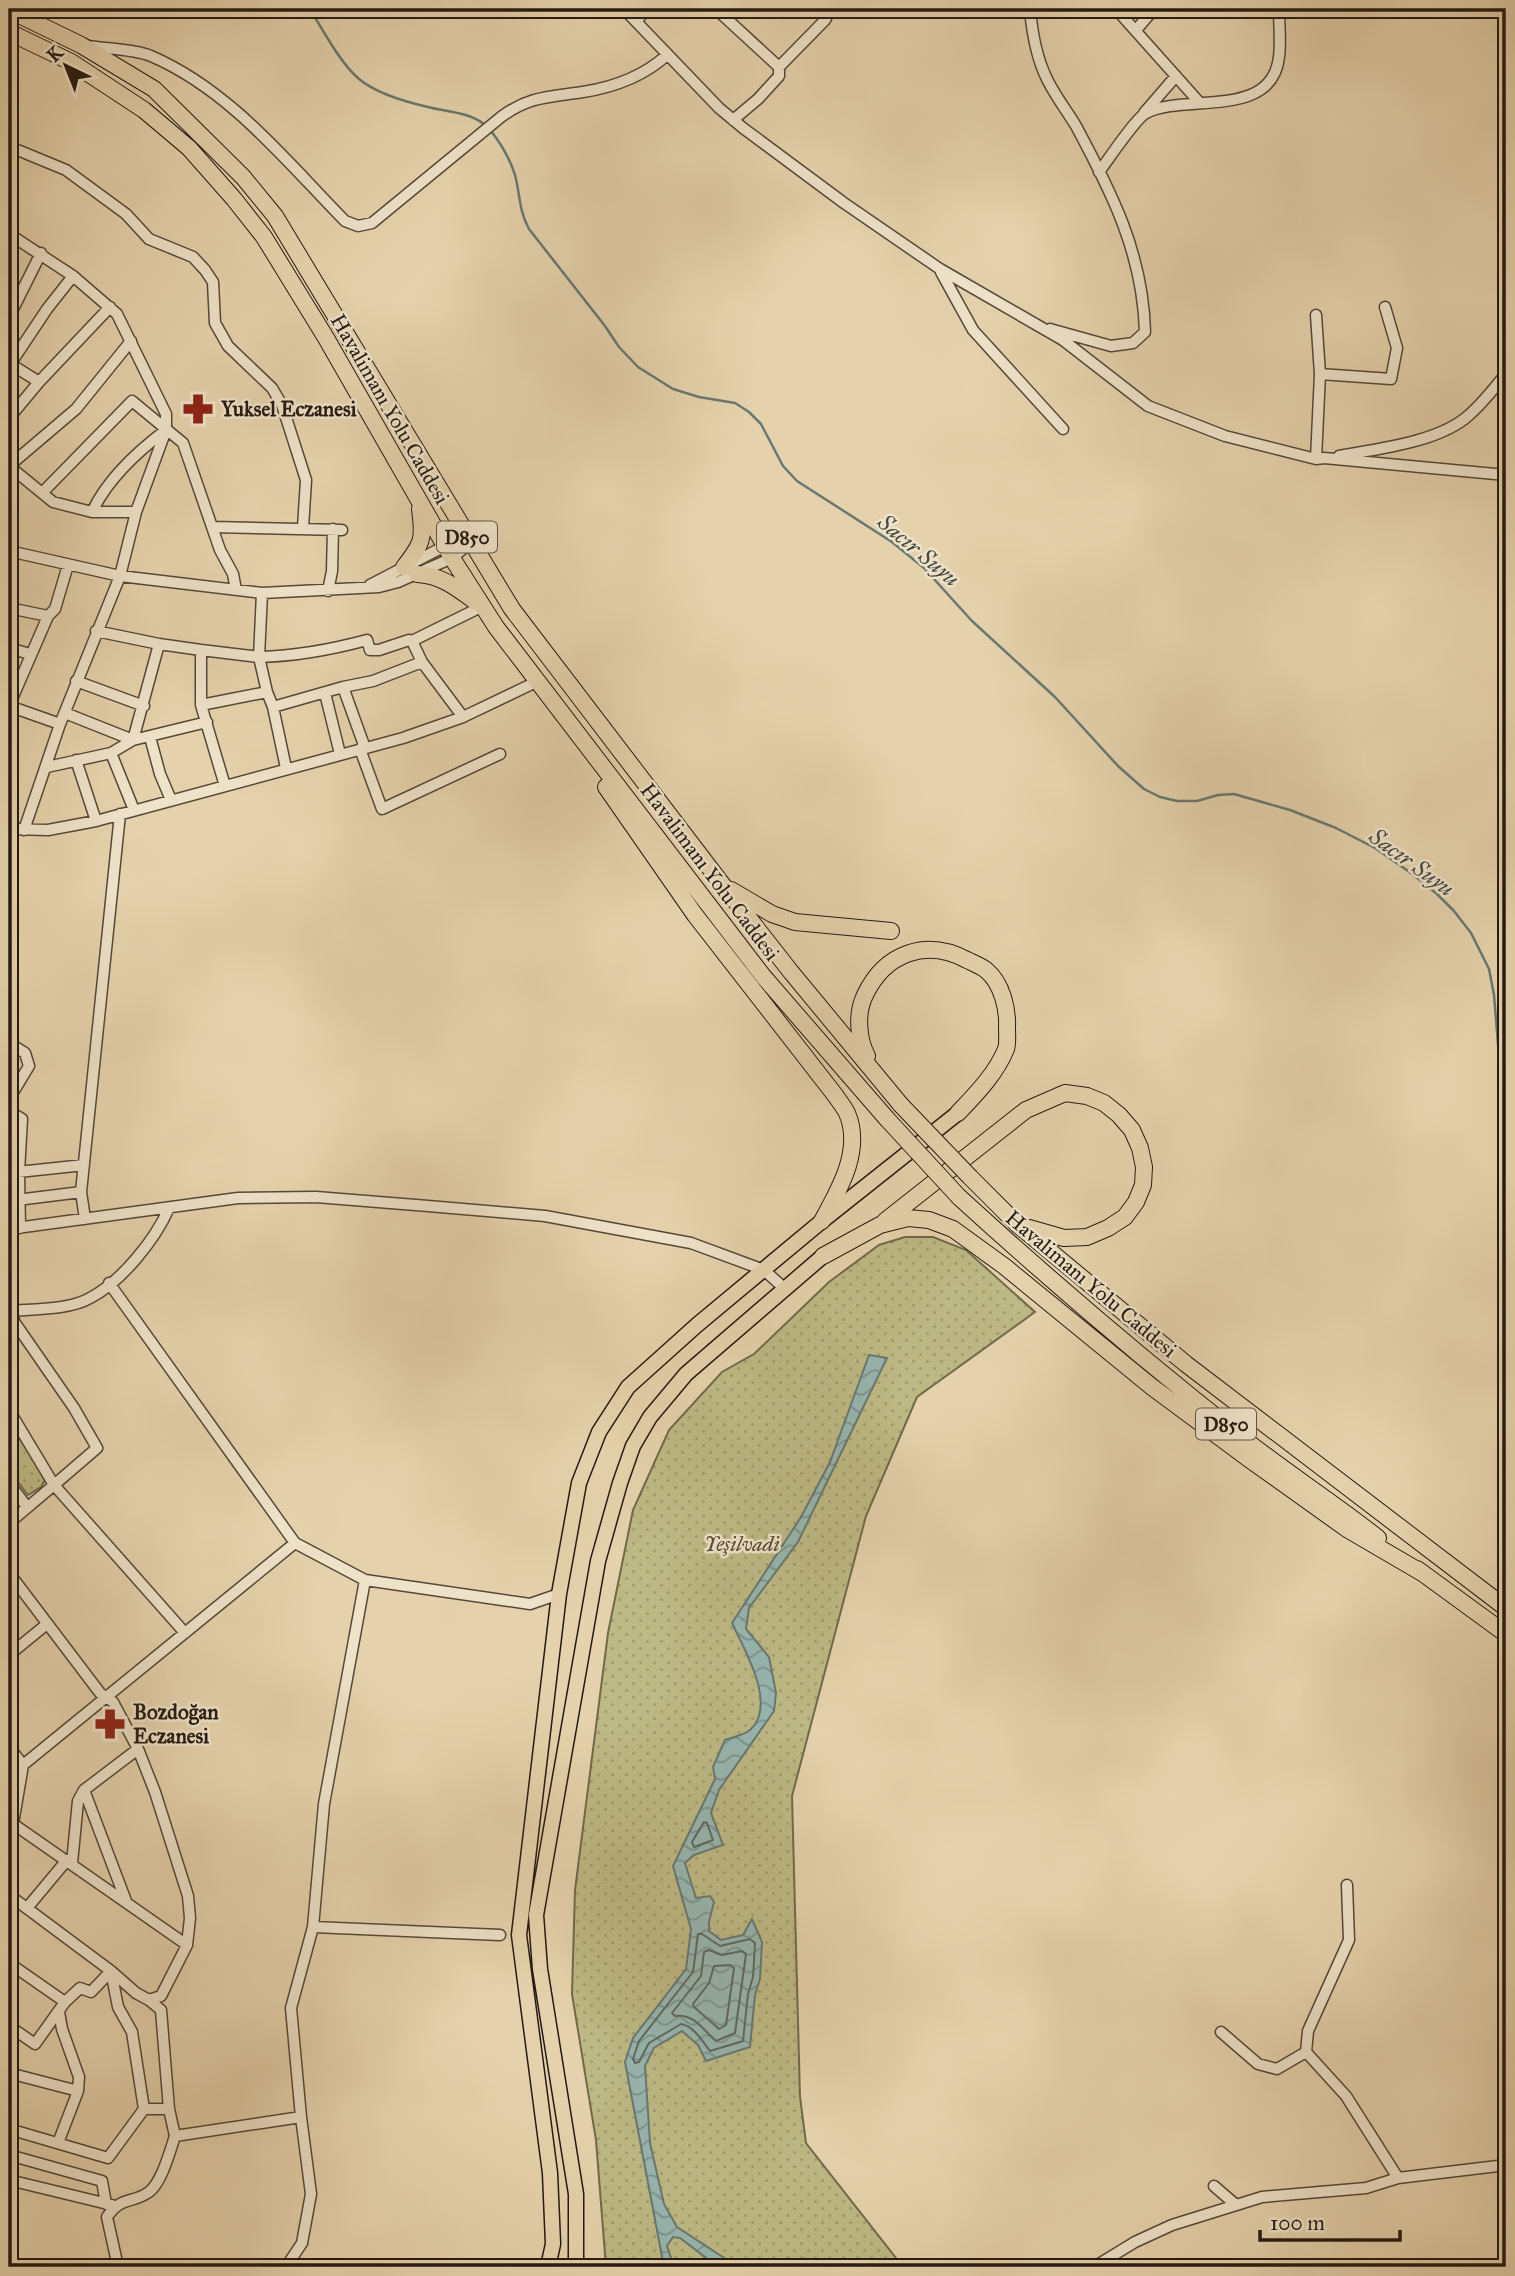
<svg xmlns="http://www.w3.org/2000/svg" width="1515" height="2276" viewBox="0 0 1515 2276" font-family="'IM FELL Great Primer',serif">
<style>
.grass{fill:url(#grass-dots);stroke:#716a4b;stroke-width:2}
.water{fill:url(#water-waves);stroke:#697871;stroke-width:2}
.lines{fill:none;stroke-linecap:round;stroke-linejoin:round}
.shore{stroke:#5e6861;stroke-width:2}
.stream{stroke:#697871;stroke-width:2.5}
.minor-casing{stroke:#554838;stroke-width:13}
.major-casing{stroke:#251a12;stroke-width:17}
.highway-casing{stroke:#251a12;stroke-width:18}
.minor{stroke:#eee2c9;stroke-width:10}
.major{stroke:#e5d2ac;stroke-width:14}
.highway{stroke:#e5d2ac;stroke-width:16}
.highway-bridge-casing{stroke:#251a12;stroke-width:18;stroke-linecap:butt}
.highway-bridge{stroke:#e5d2ac;stroke-width:16}
.labels{text-anchor:middle;dominant-baseline:central;stroke-width:5;stroke-linejoin:round;paint-order:stroke}
.shield{fill:#eee2c9;stroke:#615649;stroke-width:2}
.shield-label{font-size:19px;font-weight:bold;fill:#251a12}
.poi-label{font-size:21px;font-weight:bold;fill:#251a12;stroke:#eee2c9;text-anchor:start}
.street-label{font-size:21px;fill:#251a12;stroke:#eee2c9}
.park-label{font-size:21px;font-style:italic;fill:#534a34;stroke:#eee2c9}
.water-label{font-size:23px;font-style:italic;fill:#474941;stroke:#eee2c9}
</style>
<defs>
<pattern id="grass-dots" width="8" height="8" patternUnits="userSpaceOnUse" patternTransform="scale(1.75)"><rect width="8" height="8" fill="#bdb984"/><path d="M2 2h.1M6 6h.1" fill="none" stroke="#a29e71" stroke-width="1.8" stroke-linecap="round"/></pattern>
<pattern id="water-waves" width="16" height="10" patternUnits="userSpaceOnUse" patternTransform="scale(1.75)"><rect width="16" height="10" fill="#97b6b0"/><path d="M0 5q4-4 8 0t8 0" fill="none" stroke="#7b938e"/></pattern>
</defs>
<rect width="100%" height="100%" fill="#e5d2ac"/>
<filter id="stains"><feTurbulence type="fractalNoise" baseFrequency=".00286" numOctaves="4"/><feColorMatrix values="0 0 0 0 .2 0 0 0 0 .09 0 0 0 0 .02 0 0 0 .5 -.17"/></filter>
<radialGradient id="worn" r=".72"><stop offset=".6" stop-color="#630" stop-opacity="0"/><stop offset="1" stop-color="#630" stop-opacity=".3"/></radialGradient>
<path class="grass" d="M905,1237H933L966,1250L1035,1312L917,1397L866,1516L792,1796L800,2097L806,2143L903,2267H606L596,2140L572,1994L575,1890L608,1633L633,1510L669,1430L722,1372L754,1354L829,1282L879,1245Z
M9,1423L42,1471L45,1480L41,1487L28,1495L9,1470Z"/>
<path class="water" d="M869,1355L887,1358L798,1542L749,1608L746,1629L769,1657L776,1693L774,1711L719,1790L711,1813L723,1845L694,1855L685,1863L696,1898L710,1896L714,1902L709,1922V1931L721,1940L743,1935L752,1919L762,1942L760,1979L755,1995L750,2047L706,2061L698,2045L682,2031L654,2048L645,2066L650,2143L664,2204L677,2227L738,2267H718L680,2238L673,2237L667,2246L674,2267H664L625,2062L633,2038L686,1969L691,1929L673,1866L715,1779L713,1767L725,1740C733,1737 744,1735 750,1730C778,1705 744,1649 732,1623L801,1517L830,1462Z"/>
<g class="lines">
<path class="shore" d="M704,1822L707,1823L713,1840L694,1847L692,1842Z
M698,1934H702L720,1946L750,1939L755,1943L753,1977L748,1994L743,2041L710,2051C702,2041 694,2026 681,2024L649,2043L639,2062L635,2063L633,2059L639,2041L693,1972Z
M709,1950L722,1955L742,1951L746,1954L735,2033L716,2041C703,2030 694,2013 675,2016L672,2013L701,1976L704,1952Z
M730,1965L734,1968L726,2025L719,2029L694,2007L693,2004L709,1983L714,1966Z"/>
<path class="stream" d="M310,9C322,29 341,64 359,79C377,94 406,102 428,107C447,112 468,112 484,124
M491,131C502,145 510,159 515,175C520,194 519,211 529,229L605,326L619,347L638,367L673,389L699,397L735,403L749,412L761,424L783,466L797,481L892,542L924,568L972,621L1055,697L1118,766L1144,789L1160,797L1177,801H1197L1218,795L1234,794L1290,810L1336,828L1375,848L1411,873L1437,894L1454,911L1471,933L1489,969L1494,995L1499,1056L1506,1084"/>
<g class="minor-casing">
<path id="minor" d="M624,9L719,108L743,128L844,203L940,269L1063,340L1148,406L1225,436L1316,459L1324,458L1506,475
M716,9L779,67
M1030,9C1032,32 1037,60 1048,81C1056,97 1067,111 1076,126C1112,193 1143,254 1145,332L1133,343L1111,346L1050,329
M1116,9L1199,102
M636,21L647,9
M1136,30L1154,9
M88,46C106,49 134,49 151,56C230,90 286,161 345,221L358,226L372,223L501,117C529,96 550,97 583,92C615,87 644,76 667,55
M1144,113L1176,76
M733,120L758,99L779,76V67L825,20L828,14L825,9
M9,149L20,151L66,170L126,214L149,239L193,257L205,270L213,282L215,323L228,346L272,388L282,405L306,480L303,528
M1099,172C1108,160 1136,118 1146,113C1185,93 1272,120 1279,57C1281,41 1279,25 1279,9
M9,234L73,276L117,314L166,414V430L136,512L120,576L60,724L24,830
M941,272L973,330L1063,429
M9,317L41,253
M9,363L39,382
M9,366L47,309L73,276
M1320,374L1391,379L1397,348L1385,307
M9,418L39,382L110,307
M1339,456C1377,449 1440,442 1469,415C1483,403 1494,388 1506,374
M1316,459L1320,374L1316,315
M9,466L76,409L131,341
M9,466L53,502L92,512H136
M42,493L132,401L183,443L220,550L233,574L236,590
M92,512C107,480 138,451 166,430
M213,527L342,530
M9,551L120,576L262,593L379,587L398,582L452,558L470,543
M370,585L445,546L469,541
M328,591L332,571L333,529
M9,608L48,616
M96,631L159,644L201,650
M9,648L30,654
M76,681L144,706
M343,687L365,748
M325,693L340,754
M201,705L267,692
M9,706L48,616L55,609L68,565
M9,706L60,724
M273,707L343,687L373,681L422,662
M65,713L133,740L159,644
M463,717L422,662L412,641L483,606
M150,737L160,774L171,800
M360,749L382,809L500,754
M111,753L134,810
M76,760L96,821
M47,767L111,753L133,740L207,722
M286,768L273,707L267,692L259,657C297,656 330,650 367,640L370,650H379L409,640L412,641
M225,786L201,705V650L259,657L262,593
M9,829L48,830L96,821L403,738L463,717L536,682
M9,1043L25,1053L29,1066L9,1099
M9,1111L22,1119L19,1172L20,1228
M9,1173L84,1165
M9,1201L81,1192
M85,1219L81,1192L120,814
M9,1229L238,1198L316,1197L428,1206L545,1216L691,1243L764,1270L784,1288
M9,1311C32,1309 70,1310 90,1298C121,1282 155,1240 169,1208
M11,1311L15,1323L74,1408L97,1448L54,1485L185,1633
M9,1410L54,1485L9,1523
M9,1483L27,1507
M295,1543L365,1580L530,1604L559,1594
M9,1573L100,1693L113,1702L138,1749L155,1792L188,1896L190,1918L187,1945L161,1996L149,2000L136,1993L111,1971L9,1895
M365,1580L324,1804L313,1927L500,1935
M9,1655L47,1624
M9,1747L23,1765
M84,1790L126,1901
M9,1821L187,1945
M13,1824L23,1765L295,1543L109,1283
M72,1863L78,1801L84,1790L138,1749
M1347,1885L1349,1940L1308,2031L1306,2052L1346,2096L1398,2178
M27,1908L67,1860
M9,1963L65,2002L80,1988L91,1992L111,1971
M149,2000L161,2010L169,2109L175,2136
M59,2012L62,2029L79,2077L78,2091
M9,2026L35,2044L65,2002
M1221,2032L1258,2064L1277,2069L1306,2052
M9,2073L78,2091L58,2143
M144,2109H169
M9,2129L108,2158L144,2109L132,2032L118,2007L111,1971
M9,2155L102,2181L106,2204
M9,2180L112,2205
M1214,2186L1236,2205
M118,2267L107,2217C121,2196 132,2204 149,2192C162,2182 170,2151 175,2136L301,2117L291,2008L313,1927
M286,2267L302,2243L311,2194L301,2117
M1094,2267L1135,2242L1172,2225L1262,2197L1366,2188L1398,2178L1506,2165
M1500,2267L1506,2259"/>
</g>
<g class="major-casing">
<path id="major" d="M548,2267L553,2244L550,2173L519,1935L559,1594L579,1483L599,1432L628,1387L697,1325L822,1221L958,1113
M576,2267V2194L540,1969L536,1915L598,1561L620,1483L633,1446L650,1417L686,1374L823,1256"/>
</g>
<g class="highway-casing">
<path id="highway" d="M9,10L81,45L154,89L243,177L275,216L512,609L722,884L791,972L901,1105
M9,32L71,62L144,110L189,148L234,199L264,237L326,338L452,558L496,627L763,976L887,1119
M404,567C423,543 424,539 420,509
M417,574C441,575 457,588 476,602
M606,787L695,915L835,1095C839,1101 844,1107 847,1113C863,1150 839,1190 822,1221
M731,890L772,914L795,922L891,931
M867,1056C858,1039 856,1013 865,995C885,953 926,938 967,960C973,963 981,966 986,970C1002,983 1008,1009 1007,1028C1007,1035 1008,1043 1006,1049C996,1074 975,1095 958,1113
M970,1177L1017,1224L1186,1364L1506,1608
M959,1197C1051,1281 1146,1362 1244,1439C1288,1474 1334,1503 1378,1538
M885,1221L1026,1110L1065,1093L1087,1096L1104,1103L1119,1115L1132,1130L1140,1148L1144,1167L1143,1185L1136,1202L1125,1217L1108,1228L1087,1237L1064,1238L1029,1228
M823,1256L880,1225L908,1218L929,1220L953,1229L1004,1266L1152,1387L1249,1459L1347,1529L1424,1574
M1417,1569L1506,1634"/>
</g>
<use href="#minor" class="minor"/>
<use href="#major" class="major"/>
<use href="#highway" class="highway"/>
<g class="highway-bridge-casing">
<path id="highway-bridge" d="M901,1105L970,1177
M887,1119L959,1197"/>
</g>
<use href="#highway-bridge" class="highway-bridge"/>
</g>
<defs>
<g id="pharmacy-bare" transform="scale(2.415)"><path d="M-2-6h4v4h4v4h-4v4h-4v-4h-4v-4h4Z" fill="#8f2418" stroke="#eee2c9" stroke-width="2.5" paint-order="stroke"/></g>
</defs>
<g fill-rule="evenodd">
<use href="#pharmacy-bare" x="198" y="409"/>
<use href="#pharmacy-bare" x="110" y="1724"/>
</g>
<g class="labels">
<g class="shield">
<rect x="437" y="521.5" width="60" height="31" rx="5"/>
<rect x="1196" y="1408.5" width="60" height="31" rx="5"/>
</g>
<g class="shield-label">
<text x="467" y="537">D850</text>
<text x="1226" y="1424">D850</text>
</g>
<g class="poi-label">
<text x="221" y="409">Yuksel Eczanesi</text>
<text x="133" y="1712">Bozdoğan<tspan x="133" dy="24">Eczanesi</tspan></text>
</g>
<g class="street-label">
<text transform="translate(390 409) rotate(60)">Havalimanı Yolu Caddesi</text>
<text transform="translate(710 872) rotate(53)">Havalimanı Yolu Caddesi</text>
<text transform="translate(1091 1284) rotate(40)">Havalimanı Yolu Caddesi</text>
</g>
<g class="park-label">
<text x="742" y="1544">Yeşilvadi</text>
</g>
<g class="water-label">
<text transform="translate(919 550) rotate(40)">Sacır Suyu</text>
<text transform="translate(1412 862) rotate(36)">Sacır Suyu</text>
</g>
</g>
<rect width="1515" height="2276" fill="none" stroke="#e5d2ac" stroke-width="35"/>
<rect x="10" y="10" width="1494" height="2255" fill="none" stroke="#251a12" stroke-width="3.5"/>
<rect x="18" y="18" width="1480" height="2241" fill="none" stroke="#251a12" stroke-width="2"/>
<g transform="translate(66 66) rotate(317)" stroke="#eee2c9" stroke-width="5" paint-order="stroke">
<path d="M0-5L12 26L0 18L-12 26Z" fill="#251a12"/>
<text y="-10" font-size="19" font-weight="bold" text-anchor="middle" fill="#251a12">K</text>
</g>
<path d="M1260 2230v10h140v-10" fill="none" stroke="#251a12" stroke-width="3.5"/>
<text x="1270" y="2230" font-size="21" fill="#251a12" stroke="#eee2c9" stroke-width="5" paint-order="stroke">100 m</text>
<rect width="100%" height="100%" filter="url(#stains)"/>
<rect width="100%" height="100%" fill="url(#worn)"/>
</svg>
